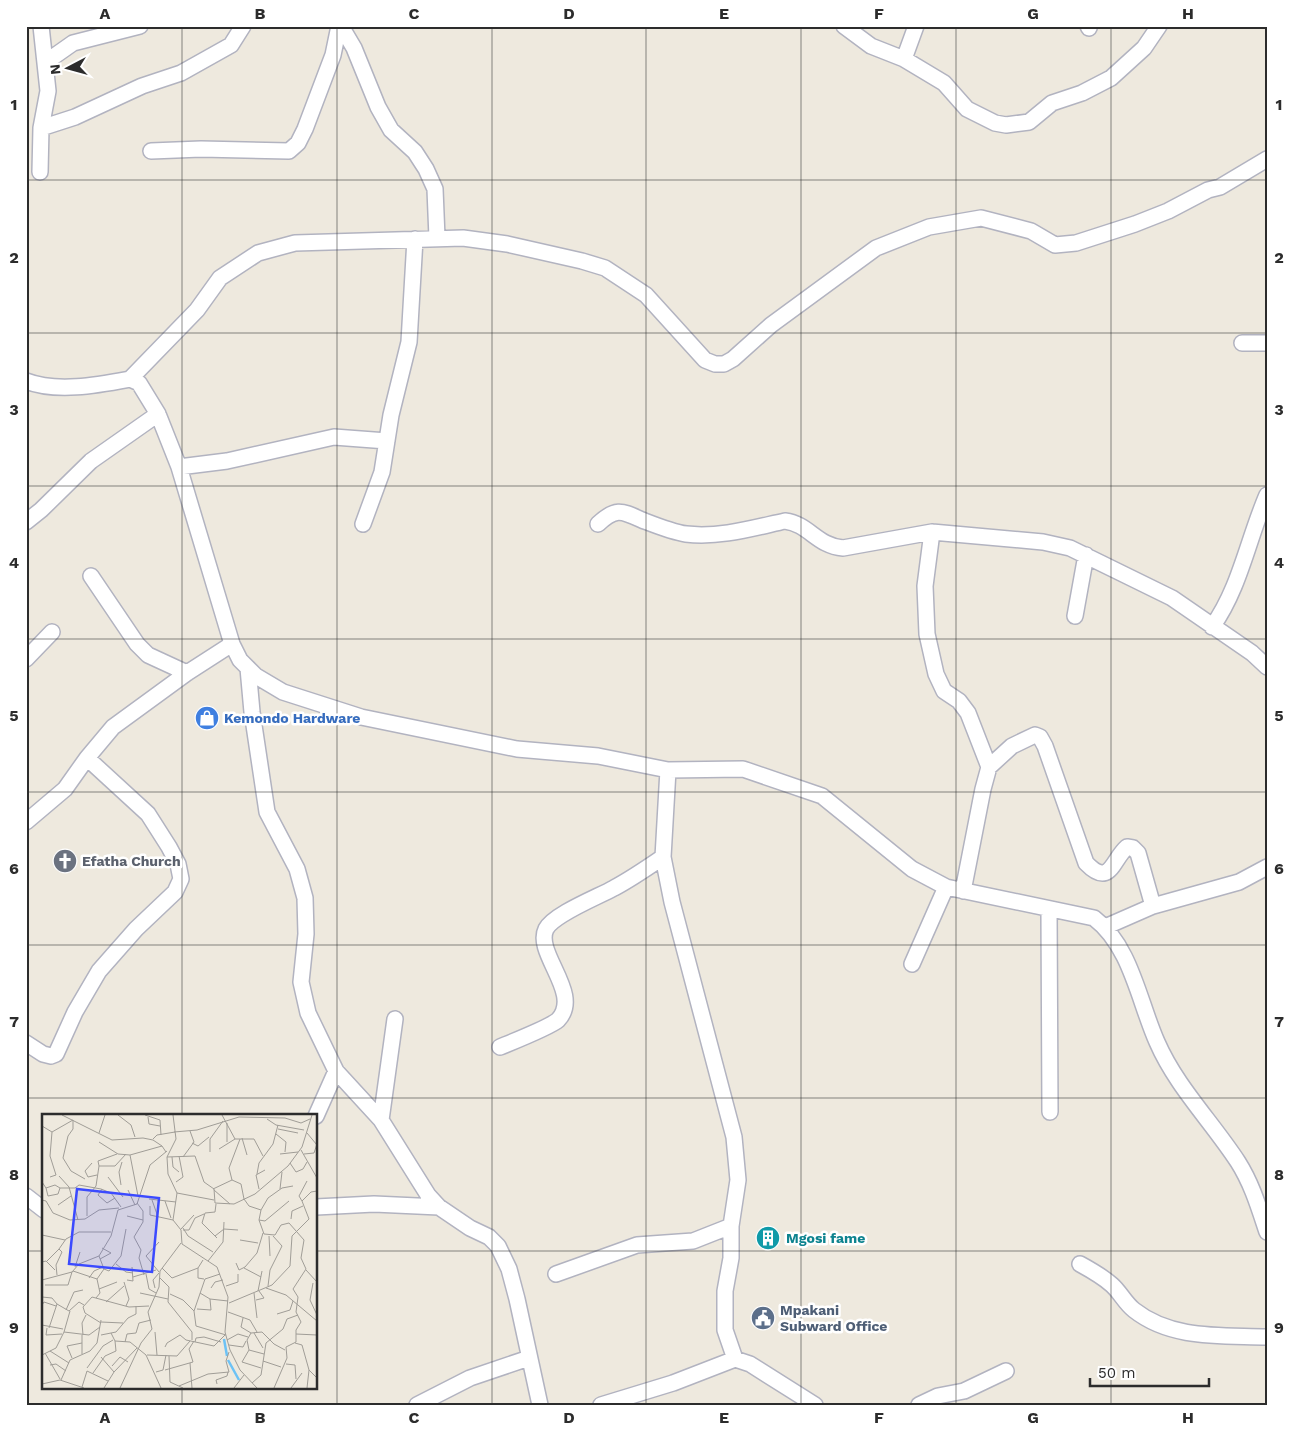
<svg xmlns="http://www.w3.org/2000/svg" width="1293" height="1431" viewBox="0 0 1293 1431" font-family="'Work Sans',sans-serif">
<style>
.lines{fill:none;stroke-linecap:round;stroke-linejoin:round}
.minor-casing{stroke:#b2b3c0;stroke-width:18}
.minor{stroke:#fff;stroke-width:15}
.grid{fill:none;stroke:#2c2c2c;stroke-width:1;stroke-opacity:0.55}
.labels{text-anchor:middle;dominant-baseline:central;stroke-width:5;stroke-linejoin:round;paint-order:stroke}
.shop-label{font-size:14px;font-weight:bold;fill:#366cbe;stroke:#fff;text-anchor:start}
.worship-label{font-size:14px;font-weight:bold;fill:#5b616d;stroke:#fff;text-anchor:start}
.culture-label{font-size:14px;font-weight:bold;fill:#0d838f;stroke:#fff;text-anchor:start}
.service-label{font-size:14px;font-weight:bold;fill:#4e5e75;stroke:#fff;text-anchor:start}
.inset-river{fill:none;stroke:#6dc2f5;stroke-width:2.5}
.inset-road{fill:none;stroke:#a09d97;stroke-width:1}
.view{fill:#3b4aff;fill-opacity:0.15;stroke:#3b4aff;stroke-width:2.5}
.inset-edge{fill:none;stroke:#2c2c2c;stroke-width:2.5}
.neatline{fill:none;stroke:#2c2c2c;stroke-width:2}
.grid-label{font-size:16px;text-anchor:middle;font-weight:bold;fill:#2c2c2c}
</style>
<rect width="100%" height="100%" fill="#eee9de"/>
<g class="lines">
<g class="minor-casing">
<path id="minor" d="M341,26L354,48L378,107L391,130L415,152L426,169L435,189L437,238
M844,26L871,46L904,59L944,83L967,109L995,123L1006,125L1029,122L1052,103L1082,93L1111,78L1144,48L1159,26
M1088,26L1089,28
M904,59L916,26
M46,62L73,43L140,26
M41,128L75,117L142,86L181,73L231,45L243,26
M151,151L201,149L289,151L298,143L305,129L333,55L339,26
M40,172L41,128L48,91L41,26
M1242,343H1267
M130,379L197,310L220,278L258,253L295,243L463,238L507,244L582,261L605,268L646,295L705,360L715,364H724L733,359L771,325L876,248L929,227L981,218L1031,231L1055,245L1076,243L1135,224L1168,211L1208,190L1220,187L1267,159
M26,381C57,393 98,385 130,379L139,383L158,414L179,467L232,644L240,660L256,676L283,692L361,717L517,749L598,756L668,770L743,769L822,796L912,869L946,887L1094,918C1131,946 1139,1002 1157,1042C1176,1086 1212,1122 1238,1162C1252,1184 1259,1208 1267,1232
M179,467L227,461L334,437L387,441
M26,522L41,510L91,461L158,414
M363,524L382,472L391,415L409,342L415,239
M598,524C616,507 622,511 642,520C655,525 672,532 686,534C719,538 753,528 785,521C809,524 817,546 843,548L932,532L1043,542L1070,548L1172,598L1252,653L1267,667
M932,532L925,586L927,634L936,674L944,691L959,701L968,713L989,767
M91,576L137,644L148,655L187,673
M1075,616L1086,555
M1212,627C1240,588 1248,539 1267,495
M26,659L52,632
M248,668L252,712L267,812L297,869L305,898L306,934L301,982L308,1013L336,1071L381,1120L428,1195L439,1207L470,1228L489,1237L498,1246L509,1269L517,1299L540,1405
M668,770L663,857L672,902L734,1137L738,1180L731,1226V1258L725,1291V1330L735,1359L750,1364L815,1405
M26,822L65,789L87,758L113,727L187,673L232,644
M963,891L983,789L989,767L1012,746L1035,735L1040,737L1045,746L1086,863C1110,888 1112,860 1127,847L1133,848L1138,853L1153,906
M1049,910L1050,1112
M1105,927L1153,906L1239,882L1267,867
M912,964L946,887
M26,1043L43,1054L51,1056L56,1054L75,1012L99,971L136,929L175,892L181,879L178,864L169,847L148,814L87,758
M500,1047C512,1042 550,1027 558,1020C583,994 534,953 546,929C554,914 598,897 614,888C631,879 647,868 663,857
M316,1116L336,1071
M381,1120L395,1019
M26,1196L44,1210
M316,1207L374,1204L439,1207
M1080,1264C1091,1270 1102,1276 1112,1285C1120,1292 1125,1303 1134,1310C1172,1340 1222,1335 1267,1337
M556,1274L637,1245L693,1241L731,1226
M417,1405L470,1378L529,1358
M601,1405L673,1383L735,1359
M919,1405L938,1396L964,1391L1006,1371"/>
</g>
<use href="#minor" class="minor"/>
</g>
<path class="grid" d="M182,26V1115M337,26V1405M492,26V1405M646,26V1405M801,26V1405M956,26V1405M1111,26V1405M26,180H1267M26,333H1267M26,486H1267M26,639H1267M26,792H1267M26,945H1267M26,1098H1267M26,1251H44M316,1251H1267M182,1387V1405"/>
<defs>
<g id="shop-disc" transform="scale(1.25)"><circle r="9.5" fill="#3f7fe0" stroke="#fff"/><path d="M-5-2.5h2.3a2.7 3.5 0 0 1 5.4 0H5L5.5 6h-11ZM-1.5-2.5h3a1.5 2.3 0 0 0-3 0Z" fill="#fff"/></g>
<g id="church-disc" transform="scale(1.25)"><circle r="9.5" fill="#6b7280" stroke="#fff"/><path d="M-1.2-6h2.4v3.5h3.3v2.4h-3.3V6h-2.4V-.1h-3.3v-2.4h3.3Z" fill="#fff"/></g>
<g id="building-disc" transform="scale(1.25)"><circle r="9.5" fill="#0f9aa8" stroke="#fff"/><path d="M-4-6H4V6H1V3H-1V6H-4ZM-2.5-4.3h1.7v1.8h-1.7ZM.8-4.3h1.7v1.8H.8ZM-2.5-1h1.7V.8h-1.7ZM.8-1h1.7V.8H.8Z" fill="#fff"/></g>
<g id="civic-disc" transform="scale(1.25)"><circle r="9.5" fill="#5c6f8a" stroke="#fff"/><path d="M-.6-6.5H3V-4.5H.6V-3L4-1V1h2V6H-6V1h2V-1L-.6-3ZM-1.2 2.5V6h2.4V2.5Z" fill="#fff"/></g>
</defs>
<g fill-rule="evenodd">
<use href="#shop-disc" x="207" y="718"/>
<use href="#church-disc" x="65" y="861"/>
<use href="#building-disc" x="768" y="1238"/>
<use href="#civic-disc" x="763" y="1318"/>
</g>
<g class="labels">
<g class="shop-label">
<text x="224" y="718">Kemondo Hardware</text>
</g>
<g class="worship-label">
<text x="82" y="861">Efatha Church</text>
</g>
<g class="culture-label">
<text x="786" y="1238">Mgosi fame</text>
</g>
<g class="service-label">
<text x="780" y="1310">Mpakani<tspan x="780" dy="16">Subward Office</tspan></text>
</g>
</g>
<g transform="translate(42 1114)">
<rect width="275" height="275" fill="#eee9de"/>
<path class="inset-river" d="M182,225L185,242M186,246L197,266"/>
<path class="inset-road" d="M20,1L70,26L101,24L111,26L120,32M76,1L89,11L93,23M103,1L118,6L119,21M131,1L134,25L125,43L126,60L135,79L131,106L139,116L140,130L175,153L186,183L183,218L188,236L198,256L215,274M180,1L193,25H212L221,42M106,3L107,10L118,12M225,5L234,11L262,16M31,6V15L26,22L21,44L29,57L43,65M185,9V28M0,12L10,18L8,42L14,61L8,63M236,15L256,19M10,18L31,6M132,18L155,16L197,3L243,4L259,9L268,5M57,19L63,1M265,19L275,31M234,20L244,28L243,38M200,24L205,41M111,25L115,21L133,18M198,25L187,54L190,66L199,70L202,85M57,28L76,40L88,41L120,32L124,38M150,29L156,32L167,23M177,35L193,25M259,36L275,64M168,38V25L181,7M238,40L256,38M262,40L272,39L275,30M88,41L96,82M125,43L153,42L162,68L172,75L173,89L192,90L213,80L246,52L260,33L270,1M130,43L131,53L137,58M141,43L152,28L148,17M50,49L43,57L46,63L55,61M248,49L254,58L261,55L265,48M57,52L56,47L75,40M215,60L217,49L231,30L236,11M17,62L27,73L36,106M66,63L81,83M0,68L4,74L13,71L18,74H33L37,71L59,75L69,79L79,93M134,68L141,63L137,42M79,71L77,58L80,48M4,74L6,82L16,80L18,74M60,75L56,81L65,89L73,84M171,75L190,66M217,75L214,61L223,56M238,75L240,58M86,76L93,91M172,76L188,90M135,79L172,86M107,85L134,88M202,85L207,92L219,96L217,106L222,120L233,121L239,111L247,109L262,126L259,144L264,155L251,175L256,183L254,198L259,208L254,216V228L244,233L245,244L232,274M0,86L4,87L11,99L28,106L43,105L57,96L77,94M110,86L116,103M123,87L129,104M260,87L257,82L265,67M95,89L101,97V108L92,123L99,136L97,144L102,161M174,90L173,98L163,99L160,109L175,124M16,91L29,82M108,92V101L131,106M219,96L226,84L240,74L251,72M45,102V83L54,72L57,52H73L84,40M85,102L101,106M249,105L250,97L261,92M217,106L223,107L247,87M141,114L146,122L171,138M139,115L152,101M141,116H147L153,104L162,100M0,121L23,126M173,122L182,115L196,116M227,122L228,142M198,126L216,129M117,128L104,142L117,158M58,145L69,139L60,134M166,147L181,128L182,108M0,148L4,147L13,156M4,148L17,135M194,149L197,156L203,153L215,139L221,119M74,150L84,158L91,159M33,153L38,138M120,154L130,164L156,154L161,146M156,154V164L162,165M202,154L219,163M62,155L67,157L79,142L84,115M264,156L275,168M31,157L55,165M104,160L107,175L114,179M15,161L14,151L20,138L17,135L24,125L37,118H69M91,163L114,156M47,164L52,157L61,153M118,164L127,173L126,188L150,218V226M0,166L30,158L37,150L57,142L69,122L76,96L95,90L108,51L125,37M85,166L91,167L90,153M82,168L87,185L84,192M271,169L268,186L275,201M3,171H26L30,158M184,172L196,168V160M226,172L228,156L240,132L231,122M113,174L111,166L117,159M169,174L173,168L181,166M224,174L244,181L275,207M57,175L75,168M216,177L220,157M98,179L126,185M158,179L168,185L186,187M212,179L215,204M128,180L141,186L152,197L154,212L184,221M0,183L10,184L15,190L7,214M54,184L58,179L55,165L62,155L57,142M214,186L222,184L217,177M64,188L82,172M187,189L230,171L248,152L250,122L267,105L260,87L269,78L275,77M15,190L27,197L37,188L42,191M0,191L2,188L14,192M155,195L169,196L168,185M24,196L32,178L41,176M152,197L163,165L178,160M186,198L208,206L215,218M235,200L248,196L251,187M201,204L199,213L209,219L220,218L232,230L243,236M59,208L81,209M59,209L43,199L41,193L50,183L87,193L107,192M0,211L21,215M5,214L4,221L20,220M22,218L28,197M113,218L115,241M69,219L73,227L88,228L104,241L119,274M209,219L205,226L207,236L222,240M212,219L221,234M254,220L275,221M41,221L40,209L44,201M59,221L74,218L86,204L94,200V192M185,226L196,220L206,223M83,228L85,220L94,219L97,209L109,206M153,228L154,224L162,223L179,228M253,229L260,231L267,256L275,264M187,231L201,233L204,227M123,233L125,229L138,221L144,226L172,232L183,221M207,236L200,248L219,254M8,237L27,249M3,239L18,265M40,240V221M0,241L14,234L22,218L47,221L58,213M105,241L135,242L148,227M127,242L128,268L141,274M59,243L72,258M30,244L25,232L40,229M221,247L239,253M148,249L150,274M244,250L253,251L254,265M8,251L14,250L24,257M70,252L78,243L86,248M45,254L61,232L71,226M123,256L151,248L147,235L152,227M114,258L121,256L124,241M51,259L63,242L74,237L73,227M19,266L28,246L48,237L55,229L59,206M210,269L219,261L224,229L241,215L245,205L256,201M0,270L18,266L42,274M175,270L174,266L185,262L186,258M137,272L166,260L187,258L184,247L187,238M40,273L45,257L66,267M62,274L72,258L95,234M78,274L99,229L110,215L106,198L117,173L118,157L139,129M192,274L202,261M249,274L260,259M265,274L267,256"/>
<path class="view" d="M35,75L117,84L110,158L27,150Z"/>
<rect width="275" height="275" class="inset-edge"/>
</g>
<rect width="1293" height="1431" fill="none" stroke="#ffffff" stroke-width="55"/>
<g transform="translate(68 68) rotate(264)" stroke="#ffffff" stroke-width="4" paint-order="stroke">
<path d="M0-4L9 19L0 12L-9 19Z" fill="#2c2c2c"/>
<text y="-8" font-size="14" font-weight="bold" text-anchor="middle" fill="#2c2c2c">N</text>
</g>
<path d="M1090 1378v8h119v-8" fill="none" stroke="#2c2c2c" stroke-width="2.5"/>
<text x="1098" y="1378" font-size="15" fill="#2c2c2c" stroke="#ffffff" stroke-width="4" paint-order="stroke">50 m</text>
<rect x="28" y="28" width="1238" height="1376" class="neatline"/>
<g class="grid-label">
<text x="105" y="19">A</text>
<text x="260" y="19">B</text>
<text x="414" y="19">C</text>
<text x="569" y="19">D</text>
<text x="724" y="19">E</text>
<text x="879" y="19">F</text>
<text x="1033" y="19">G</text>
<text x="1188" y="19">H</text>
<text x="14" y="110">1</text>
<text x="1279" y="110">1</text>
<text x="14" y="263">2</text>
<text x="1279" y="263">2</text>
<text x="14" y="415">3</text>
<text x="1279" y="415">3</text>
<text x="14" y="568">4</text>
<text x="1279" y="568">4</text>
<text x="14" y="721">5</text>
<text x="1279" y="721">5</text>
<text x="14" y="874">6</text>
<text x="1279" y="874">6</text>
<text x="14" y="1027">7</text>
<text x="1279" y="1027">7</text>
<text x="14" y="1180">8</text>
<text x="1279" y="1180">8</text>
<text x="14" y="1333">9</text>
<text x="1279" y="1333">9</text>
<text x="105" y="1423">A</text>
<text x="260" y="1423">B</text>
<text x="414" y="1423">C</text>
<text x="569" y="1423">D</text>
<text x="724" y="1423">E</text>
<text x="879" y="1423">F</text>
<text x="1033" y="1423">G</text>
<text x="1188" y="1423">H</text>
</g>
</svg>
